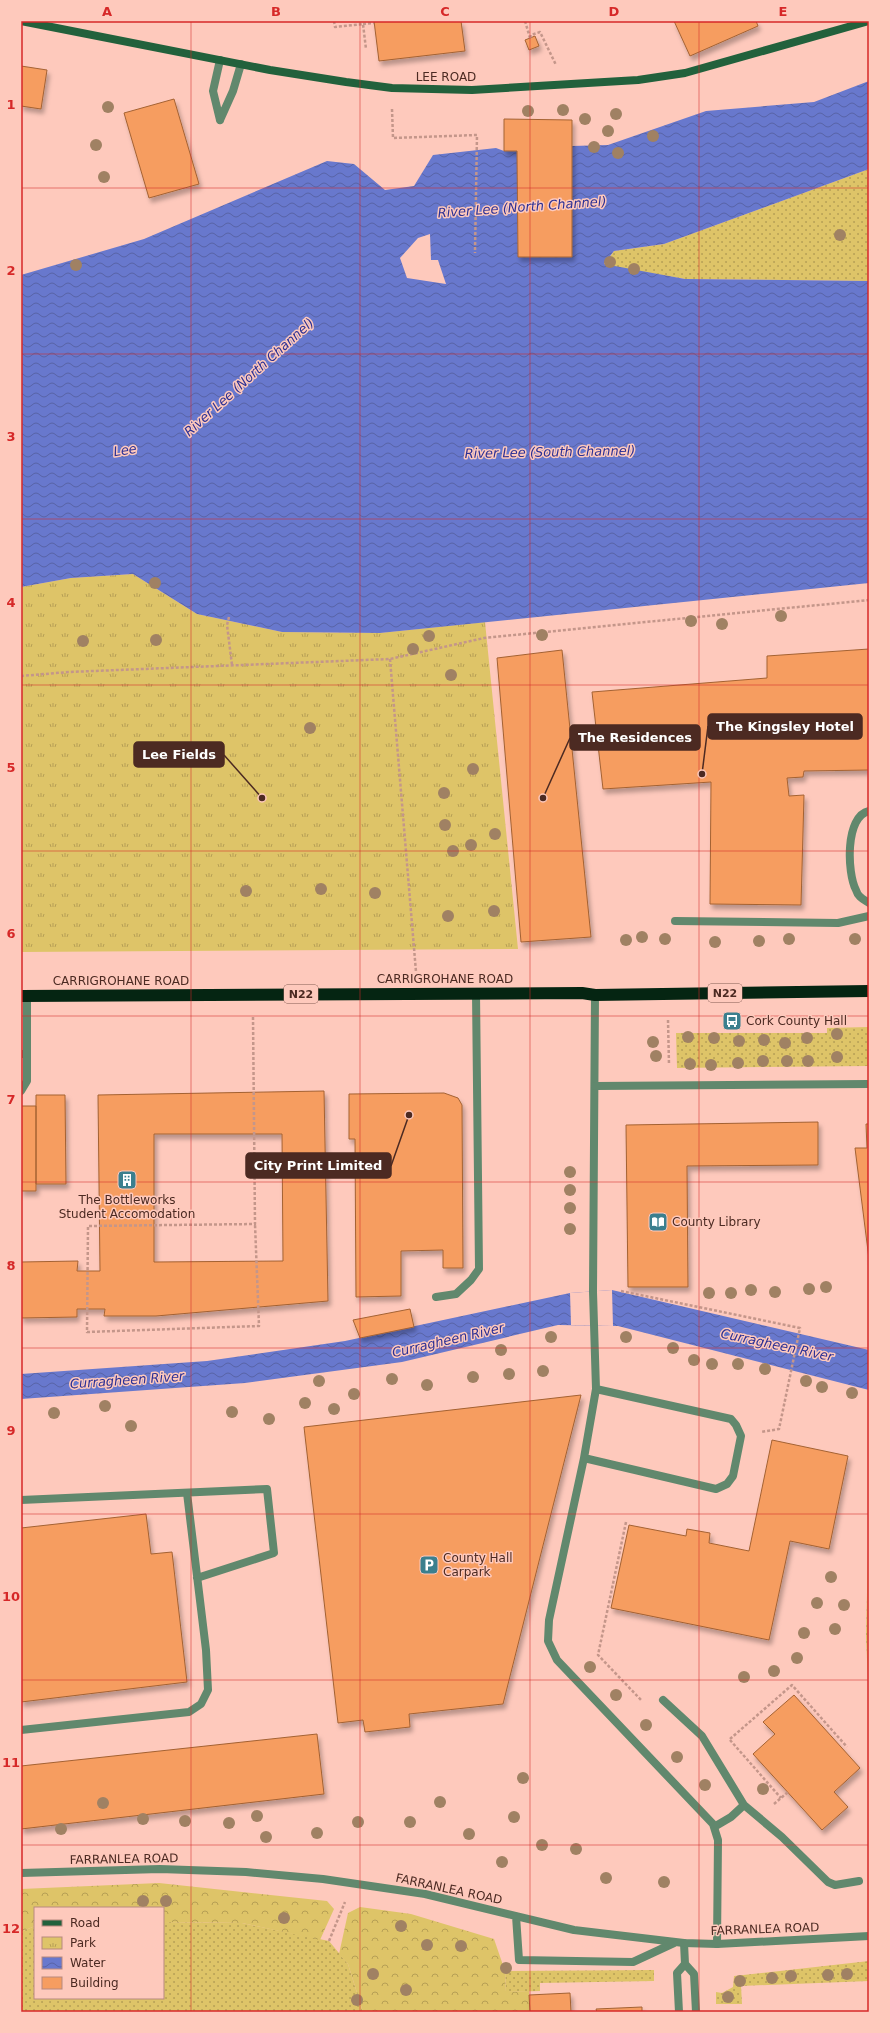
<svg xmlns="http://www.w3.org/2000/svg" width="890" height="2033" viewBox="0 0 890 2033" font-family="'DejaVu Sans',sans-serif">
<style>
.grass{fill:url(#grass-dots)}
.forest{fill:url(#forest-crowns)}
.park{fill:url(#park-tufts)}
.water{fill:url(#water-waves);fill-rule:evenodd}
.pier{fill:#fec9bc}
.building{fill:#f69d60;stroke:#a46233;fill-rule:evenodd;filter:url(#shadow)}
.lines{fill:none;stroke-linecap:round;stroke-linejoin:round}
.path{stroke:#c4968a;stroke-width:2.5;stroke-dasharray:3 2;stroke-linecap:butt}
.lane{stroke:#61886d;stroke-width:8}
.street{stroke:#61886d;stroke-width:8}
.secondary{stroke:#22613c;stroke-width:8}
.highway{stroke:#052512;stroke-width:12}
.tree{fill:#a08163}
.grid{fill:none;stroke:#d62828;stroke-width:1;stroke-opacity:0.55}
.labels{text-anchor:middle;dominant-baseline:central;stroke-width:3;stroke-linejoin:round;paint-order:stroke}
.shield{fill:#fec9bc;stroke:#815a50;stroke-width:1}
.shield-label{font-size:11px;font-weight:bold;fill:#4c2a22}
.street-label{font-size:12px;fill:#4c2a22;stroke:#fec9bc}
.poi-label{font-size:12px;fill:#4c2a22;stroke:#fec9bc;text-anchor:start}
.water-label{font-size:13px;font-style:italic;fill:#2c3094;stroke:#fec9bc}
.leader{fill:none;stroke:#4c2a22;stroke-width:1.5}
.callout-dot{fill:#4c2a22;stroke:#fec9bc;stroke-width:1.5}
.callout{fill:#4c2a22;stroke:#4c2a22;stroke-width:1.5}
.callout-label{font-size:13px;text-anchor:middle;font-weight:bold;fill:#fff}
.neatline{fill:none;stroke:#d62828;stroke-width:1.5}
.grid-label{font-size:13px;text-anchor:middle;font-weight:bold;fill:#d62828}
</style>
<defs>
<pattern id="grass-dots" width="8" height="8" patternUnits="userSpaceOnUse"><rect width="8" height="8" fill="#dec468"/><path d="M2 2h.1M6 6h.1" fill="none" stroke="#b69f55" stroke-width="1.8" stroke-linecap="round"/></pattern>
<pattern id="forest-crowns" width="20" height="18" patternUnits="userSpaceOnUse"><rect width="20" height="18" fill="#dec468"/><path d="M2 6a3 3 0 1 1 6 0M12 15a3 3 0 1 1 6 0" fill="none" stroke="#b69f55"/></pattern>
<pattern id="park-tufts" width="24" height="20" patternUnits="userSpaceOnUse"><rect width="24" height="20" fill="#dec468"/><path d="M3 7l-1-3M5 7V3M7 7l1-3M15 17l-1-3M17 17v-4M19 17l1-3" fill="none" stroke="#b69f55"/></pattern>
<pattern id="water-waves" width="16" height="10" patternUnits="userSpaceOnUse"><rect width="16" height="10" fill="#6878cd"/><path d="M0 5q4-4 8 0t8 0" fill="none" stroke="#5863a6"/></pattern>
<filter id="shadow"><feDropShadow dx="2.5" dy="4.5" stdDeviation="2" flood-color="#0004"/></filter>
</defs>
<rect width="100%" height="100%" fill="#fec9bc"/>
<path class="grass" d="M869,169V281L685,279L604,265L614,251L664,244Z
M869,1027V1066L677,1068L676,1033H827V1028Z
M868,1548H869V1703L866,1637Z
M163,1922L242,1923L329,1941L348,1964L363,2012H21V1932L35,1926V1998H163Z
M869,1961V1981L741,1986L742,2004H716V1992L722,1993L733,1987L734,1976Z
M654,1970V1981L540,1983V1991L506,1992L505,1971Z"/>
<path class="forest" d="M159,1883L327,1901L334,1909L320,1940L242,1923L163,1922V1908H35V1926L21,1932V1889Z
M360,1907L411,1914L494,1939L505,1971L506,1992L529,1991L530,2012H363L348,1964L339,1954L348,1913Z"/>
<path class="park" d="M133,574L197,614L282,632L380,633L485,622L518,949L21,952V587L71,578Z"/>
<path class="water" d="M869,81V169L664,244L614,251L604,264L685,279L869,281V583L380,633L282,632L197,614L133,574L71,578L21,587V275L144,239L327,161L354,164L385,190L414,186L433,155L496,148L504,151H517L518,257H572V146L608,145L706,111L814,102ZM430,234L431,260H438L446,284L407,278L400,258L418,238Z
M612,1290L869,1350V1390L618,1326L558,1325L402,1362L245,1383L21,1399V1374L207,1361L345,1341L570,1293Z"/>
<path class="pier" d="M612,1290L613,1326L571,1325L570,1293Z"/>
<path class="building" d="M374,21H461L465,51L379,61Z
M674,21H756L758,26L690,56Z
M535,36L539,46L529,50L525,40Z
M21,66L47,70L41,109L21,106Z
M174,99L199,184L149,198L124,113Z
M504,119L572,120V257H518L517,151H504Z
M869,649V770L804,771L803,777L787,778L789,796L804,795L801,905L710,904L711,782L603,789L592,692L767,678V656Z
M562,650L591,937L521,942L497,658Z
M324,1091L328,1301L156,1316H104L105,1309H77V1317L21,1318V1262L78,1261L77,1271H100L98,1095ZM154,1134H282L283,1261L154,1262Z
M444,1093L458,1098L462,1105L463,1268H443V1250L401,1251V1296L356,1297L355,1139H349V1094Z
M36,1095H65L66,1184H36Z
M21,1106H36V1191H21Z
M818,1122V1165L687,1166L688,1287H628L626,1125Z
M866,1124H869V1259L855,1148H867Z
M410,1309L414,1327L360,1338L353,1320Z
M581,1395L503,1704L409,1714L410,1727L365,1732L363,1720L338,1723L304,1427Z
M772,1440L848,1456L829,1549L790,1541L769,1640L611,1608L629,1525L686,1536L687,1529L710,1533L709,1543L749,1551Z
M146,1514L151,1554L172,1552L187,1682L21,1702V1528Z
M794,1695L860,1768L834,1792L848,1807L822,1830L753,1754L775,1734L763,1722Z
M317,1734L324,1794L21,1829V1766Z
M570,1993L571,2012H530L529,1995Z
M642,2007V2012H597L596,2009Z"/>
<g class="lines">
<path class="path" d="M334,21L335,27L363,24L366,49
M525,21L530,38
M363,24L374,23
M530,38L531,35L540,32L556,65
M392,109L393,138L477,135L475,253
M229,617L227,625L232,665
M390,659L416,972
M21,676L69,672L390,659L484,638L869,600
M253,1017L255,1224L88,1226L87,1332L259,1326L255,1224
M668,1020L669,1065
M621,1291L800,1328L779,1429L761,1432
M626,1522L598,1655L642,1701
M730,1739L792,1685L847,1747
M730,1740L781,1798
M774,1804L788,1792
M329,1941L345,1902"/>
<path class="lane" d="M220,60L213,91L220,120
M220,120L233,91L241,64
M869,811C845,816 847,873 856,890C858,897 863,899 869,903
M675,921L838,923L869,916
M595,995L593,1292L596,1389L584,1458L549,1620L548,1641L557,1660L713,1824L718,1840L717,1944
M21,1054H27V996
M21,1091L27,1081V1054
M436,1297L456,1294L471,1280L479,1269L476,993
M584,1458L716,1489L727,1484L733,1476L741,1436L736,1425L731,1419L596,1389
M21,1500L267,1489L274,1553L197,1578
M663,1700L702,1736L744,1805L731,1817L714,1827
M21,1730L189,1712L201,1704L208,1690L206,1650L187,1493
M744,1805L782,1837L828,1882L835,1885L859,1881
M684,1943L685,1964L694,1974L696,2012
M679,2012L677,1973L685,1964"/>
<path class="street" d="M595,1086L869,1084
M21,1873L160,1869L246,1872L323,1879L425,1894L574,1930L684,1943L717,1944L869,1936
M516,1916L519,1960L633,1962L674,1943"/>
<path class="secondary" d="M21,21L270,70L346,82L392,88L472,90L638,80L685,73L869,21"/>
<path class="highway" d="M21,996L582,993L595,995L869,991"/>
</g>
<g class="tree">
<circle cx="108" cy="107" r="6"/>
<circle cx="563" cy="110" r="6"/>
<circle cx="528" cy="111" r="6"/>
<circle cx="616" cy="114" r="6"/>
<circle cx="585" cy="119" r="6"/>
<circle cx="608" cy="131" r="6"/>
<circle cx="653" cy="136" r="6"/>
<circle cx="96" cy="145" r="6"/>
<circle cx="594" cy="147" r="6"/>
<circle cx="618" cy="153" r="6"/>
<circle cx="104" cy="177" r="6"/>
<circle cx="840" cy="235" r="6"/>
<circle cx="610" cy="262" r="6"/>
<circle cx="76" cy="265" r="6"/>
<circle cx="634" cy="269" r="6"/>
<circle cx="155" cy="583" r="6"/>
<circle cx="781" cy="616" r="6"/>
<circle cx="691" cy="621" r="6"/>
<circle cx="722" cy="624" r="6"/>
<circle cx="542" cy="635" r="6"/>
<circle cx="429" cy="636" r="6"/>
<circle cx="156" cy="640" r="6"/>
<circle cx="83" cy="641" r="6"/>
<circle cx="413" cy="649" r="6"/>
<circle cx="451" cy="675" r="6"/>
<circle cx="310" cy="728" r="6"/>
<circle cx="473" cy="769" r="6"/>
<circle cx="444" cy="793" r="6"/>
<circle cx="445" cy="825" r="6"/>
<circle cx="495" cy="834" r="6"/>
<circle cx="471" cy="845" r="6"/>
<circle cx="453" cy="851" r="6"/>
<circle cx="321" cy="889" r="6"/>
<circle cx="246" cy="891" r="6"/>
<circle cx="375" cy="893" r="6"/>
<circle cx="494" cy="911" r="6"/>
<circle cx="448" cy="916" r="6"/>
<circle cx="642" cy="937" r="6"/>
<circle cx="665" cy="939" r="6"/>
<circle cx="789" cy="939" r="6"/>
<circle cx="855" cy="939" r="6"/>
<circle cx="626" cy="940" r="6"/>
<circle cx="759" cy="941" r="6"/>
<circle cx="715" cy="942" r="6"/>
<circle cx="837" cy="1034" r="6"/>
<circle cx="688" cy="1037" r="6"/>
<circle cx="714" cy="1038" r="6"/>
<circle cx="807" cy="1038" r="6"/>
<circle cx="764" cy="1040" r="6"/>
<circle cx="739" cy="1041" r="6"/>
<circle cx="653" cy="1042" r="6"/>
<circle cx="785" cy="1043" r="6"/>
<circle cx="656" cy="1056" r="6"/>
<circle cx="837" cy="1057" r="6"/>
<circle cx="763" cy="1061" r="6"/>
<circle cx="787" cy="1061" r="6"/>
<circle cx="808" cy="1061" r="6"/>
<circle cx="738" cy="1063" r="6"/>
<circle cx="690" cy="1064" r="6"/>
<circle cx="711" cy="1065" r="6"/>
<circle cx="570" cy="1172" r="6"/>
<circle cx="570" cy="1190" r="6"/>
<circle cx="570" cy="1208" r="6"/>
<circle cx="570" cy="1229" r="6"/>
<circle cx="826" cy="1287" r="6"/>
<circle cx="809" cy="1289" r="6"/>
<circle cx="751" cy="1290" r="6"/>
<circle cx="775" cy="1292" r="6"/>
<circle cx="709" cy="1293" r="6"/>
<circle cx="731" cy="1293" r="6"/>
<circle cx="551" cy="1337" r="6"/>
<circle cx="626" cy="1337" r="6"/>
<circle cx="673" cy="1348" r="6"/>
<circle cx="501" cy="1350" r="6"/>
<circle cx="694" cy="1360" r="6"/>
<circle cx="712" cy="1364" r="6"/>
<circle cx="738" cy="1364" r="6"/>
<circle cx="765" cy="1369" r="6"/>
<circle cx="543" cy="1371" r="6"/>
<circle cx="509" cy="1374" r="6"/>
<circle cx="473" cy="1377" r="6"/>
<circle cx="392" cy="1379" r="6"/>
<circle cx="319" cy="1381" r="6"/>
<circle cx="806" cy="1381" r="6"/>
<circle cx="427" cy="1385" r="6"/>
<circle cx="822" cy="1387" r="6"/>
<circle cx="852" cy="1393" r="6"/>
<circle cx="354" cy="1394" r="6"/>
<circle cx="305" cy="1403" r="6"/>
<circle cx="105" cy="1406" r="6"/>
<circle cx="334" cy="1409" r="6"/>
<circle cx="232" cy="1412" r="6"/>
<circle cx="54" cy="1413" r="6"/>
<circle cx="269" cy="1419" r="6"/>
<circle cx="131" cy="1426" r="6"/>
<circle cx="831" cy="1577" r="6"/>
<circle cx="817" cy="1603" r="6"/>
<circle cx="844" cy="1605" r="6"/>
<circle cx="835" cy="1629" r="6"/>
<circle cx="804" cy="1633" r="6"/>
<circle cx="797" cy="1658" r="6"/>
<circle cx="590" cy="1667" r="6"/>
<circle cx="774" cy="1671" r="6"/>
<circle cx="744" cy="1677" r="6"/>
<circle cx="616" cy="1695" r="6"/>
<circle cx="646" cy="1725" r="6"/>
<circle cx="677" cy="1757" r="6"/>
<circle cx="523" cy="1778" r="6"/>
<circle cx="705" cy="1785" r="6"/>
<circle cx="763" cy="1789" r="6"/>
<circle cx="440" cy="1802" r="6"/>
<circle cx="103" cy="1803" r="6"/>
<circle cx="257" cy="1816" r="6"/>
<circle cx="514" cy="1817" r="6"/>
<circle cx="143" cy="1819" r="6"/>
<circle cx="185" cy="1821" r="6"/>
<circle cx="358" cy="1822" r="6"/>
<circle cx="410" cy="1822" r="6"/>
<circle cx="229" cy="1823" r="6"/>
<circle cx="61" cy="1829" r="6"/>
<circle cx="317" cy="1833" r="6"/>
<circle cx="469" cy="1834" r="6"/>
<circle cx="266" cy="1837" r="6"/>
<circle cx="542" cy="1845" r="6"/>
<circle cx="576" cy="1849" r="6"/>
<circle cx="502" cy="1862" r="6"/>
<circle cx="606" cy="1878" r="6"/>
<circle cx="664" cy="1882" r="6"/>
<circle cx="143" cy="1901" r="6"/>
<circle cx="166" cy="1901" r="6"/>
<circle cx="284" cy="1918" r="6"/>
<circle cx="401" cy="1926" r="6"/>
<circle cx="427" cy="1945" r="6"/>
<circle cx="461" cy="1946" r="6"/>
<circle cx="506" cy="1968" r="6"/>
<circle cx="373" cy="1974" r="6"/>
<circle cx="847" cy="1974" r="6"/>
<circle cx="828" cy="1975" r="6"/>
<circle cx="791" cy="1976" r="6"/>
<circle cx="772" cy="1978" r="6"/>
<circle cx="740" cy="1981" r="6"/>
<circle cx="406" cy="1990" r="6"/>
<circle cx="728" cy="1997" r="6"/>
<circle cx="357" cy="2000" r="6"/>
</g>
<path class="grid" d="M191,21V2012M360,21V2012M530,21V2012M699,21V2012M21,188H869M21,354H869M21,519H869M21,685H869M21,851H869M21,1016H869M21,1182H869M21,1348H869M21,1514H869M21,1680H869M21,1845H869"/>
<defs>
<g id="bus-square" transform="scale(1)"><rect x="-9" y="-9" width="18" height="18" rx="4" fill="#3b7f8e" stroke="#fec9bc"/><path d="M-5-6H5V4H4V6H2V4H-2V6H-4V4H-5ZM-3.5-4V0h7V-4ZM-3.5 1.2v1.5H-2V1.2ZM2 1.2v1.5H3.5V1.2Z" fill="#fff"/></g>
<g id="building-square" transform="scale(1)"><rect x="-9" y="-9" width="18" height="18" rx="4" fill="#3b7f8e" stroke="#fec9bc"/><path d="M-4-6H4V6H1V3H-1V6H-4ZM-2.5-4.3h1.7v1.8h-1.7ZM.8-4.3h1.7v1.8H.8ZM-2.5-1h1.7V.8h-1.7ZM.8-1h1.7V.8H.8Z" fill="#fff"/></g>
<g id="library-square" transform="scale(1)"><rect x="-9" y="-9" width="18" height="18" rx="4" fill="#3b7f8e" stroke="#fec9bc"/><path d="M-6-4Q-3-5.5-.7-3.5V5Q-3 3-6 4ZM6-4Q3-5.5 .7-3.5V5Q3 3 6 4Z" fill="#fff"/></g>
<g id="parking-square" transform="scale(1)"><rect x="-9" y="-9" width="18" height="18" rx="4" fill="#3b7f8e" stroke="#fec9bc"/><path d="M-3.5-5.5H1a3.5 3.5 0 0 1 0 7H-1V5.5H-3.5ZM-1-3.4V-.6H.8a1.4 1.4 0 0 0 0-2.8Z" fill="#fff"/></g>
</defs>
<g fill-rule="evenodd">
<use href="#bus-square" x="732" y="1021"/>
<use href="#building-square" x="127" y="1180"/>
<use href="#library-square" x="658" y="1222"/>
<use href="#parking-square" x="429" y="1565"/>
</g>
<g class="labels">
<g class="shield">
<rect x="708" y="984" width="34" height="18" rx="3"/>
<rect x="284" y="985" width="34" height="18" rx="3"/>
</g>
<g class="shield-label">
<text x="725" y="993">N22</text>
<text x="301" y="994">N22</text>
</g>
<g class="street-label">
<text x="446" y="77">LEE ROAD</text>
<text x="445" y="979">CARRIGROHANE ROAD</text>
<text x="121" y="981">CARRIGROHANE ROAD</text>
<text transform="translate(124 1859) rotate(-1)">FARRANLEA ROAD</text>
<text transform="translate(449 1889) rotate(12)">FARRANLEA ROAD</text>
<text transform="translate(765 1929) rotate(-2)">FARRANLEA ROAD</text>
</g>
<g class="poi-label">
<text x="746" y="1021">Cork County Hall</text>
<text x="127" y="1200" text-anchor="middle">The Bottleworks<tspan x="127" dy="14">Student Accomodation</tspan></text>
<text x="672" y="1222">County Library</text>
<text x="443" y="1558">County Hall<tspan x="443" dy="14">Carpark</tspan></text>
</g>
<g class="water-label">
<text transform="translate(522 207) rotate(-4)">River Lee (North Channel)</text>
<text transform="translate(249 377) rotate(-42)">River Lee (North Channel)</text>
<text transform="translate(125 450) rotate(-9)">Lee</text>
<text transform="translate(550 452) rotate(-1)">River Lee (South Channel)</text>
<text transform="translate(448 1340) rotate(-13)">Curragheen River</text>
<text transform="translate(777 1345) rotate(12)">Curragheen River</text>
<text transform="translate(127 1380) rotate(-4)">Curragheen River</text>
</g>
</g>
<path class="leader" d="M702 774L708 726M543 798L570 738M262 798L224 755M409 1115L391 1166"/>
<g class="callout-dot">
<circle cx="702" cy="774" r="4"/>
<circle cx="543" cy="798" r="4"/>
<circle cx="262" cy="798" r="4"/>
<circle cx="409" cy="1115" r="4"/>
</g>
<g class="callout">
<rect x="708" y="714" width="154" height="25" rx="4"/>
<rect x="570" y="725" width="130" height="25" rx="4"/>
<rect x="134" y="742" width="90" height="25" rx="4"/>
<rect x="246" y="1153" width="145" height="25" rx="4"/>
</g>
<g class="callout-label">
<text x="785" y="731">The Kingsley Hotel</text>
<text x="635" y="742">The Residences</text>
<text x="179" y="759">Lee Fields</text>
<text x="318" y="1170">City Print Limited</text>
</g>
<rect width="890" height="2033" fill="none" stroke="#fec9bc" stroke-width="44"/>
<rect x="34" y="1907" width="130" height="92" fill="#fec9bc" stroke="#b7897e"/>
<rect x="42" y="1920" width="20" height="6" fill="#22613c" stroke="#b7897e"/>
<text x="70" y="1927" font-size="12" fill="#4c2a22">Road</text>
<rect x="42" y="1937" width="20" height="12" fill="url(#park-tufts)" stroke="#b7897e"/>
<text x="70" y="1947" font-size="12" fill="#4c2a22">Park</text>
<rect x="42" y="1957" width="20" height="12" fill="url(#water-waves)" stroke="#b7897e"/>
<text x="70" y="1967" font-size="12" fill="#4c2a22">Water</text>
<rect x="42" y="1977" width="20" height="12" fill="#f69d60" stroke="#b7897e"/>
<text x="70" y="1987" font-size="12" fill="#4c2a22">Building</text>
<rect x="22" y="22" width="846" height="1989" class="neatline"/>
<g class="grid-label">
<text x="107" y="16">A</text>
<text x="276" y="16">B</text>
<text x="445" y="16">C</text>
<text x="614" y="16">D</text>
<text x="783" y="16">E</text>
<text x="11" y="109">1</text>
<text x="11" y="275">2</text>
<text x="11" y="441">3</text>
<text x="11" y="607">4</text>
<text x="11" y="772">5</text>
<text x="11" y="938">6</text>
<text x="11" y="1104">7</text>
<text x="11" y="1270">8</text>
<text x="11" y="1435">9</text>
<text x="11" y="1601">10</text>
<text x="11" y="1767">11</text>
<text x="11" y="1933">12</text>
</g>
</svg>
